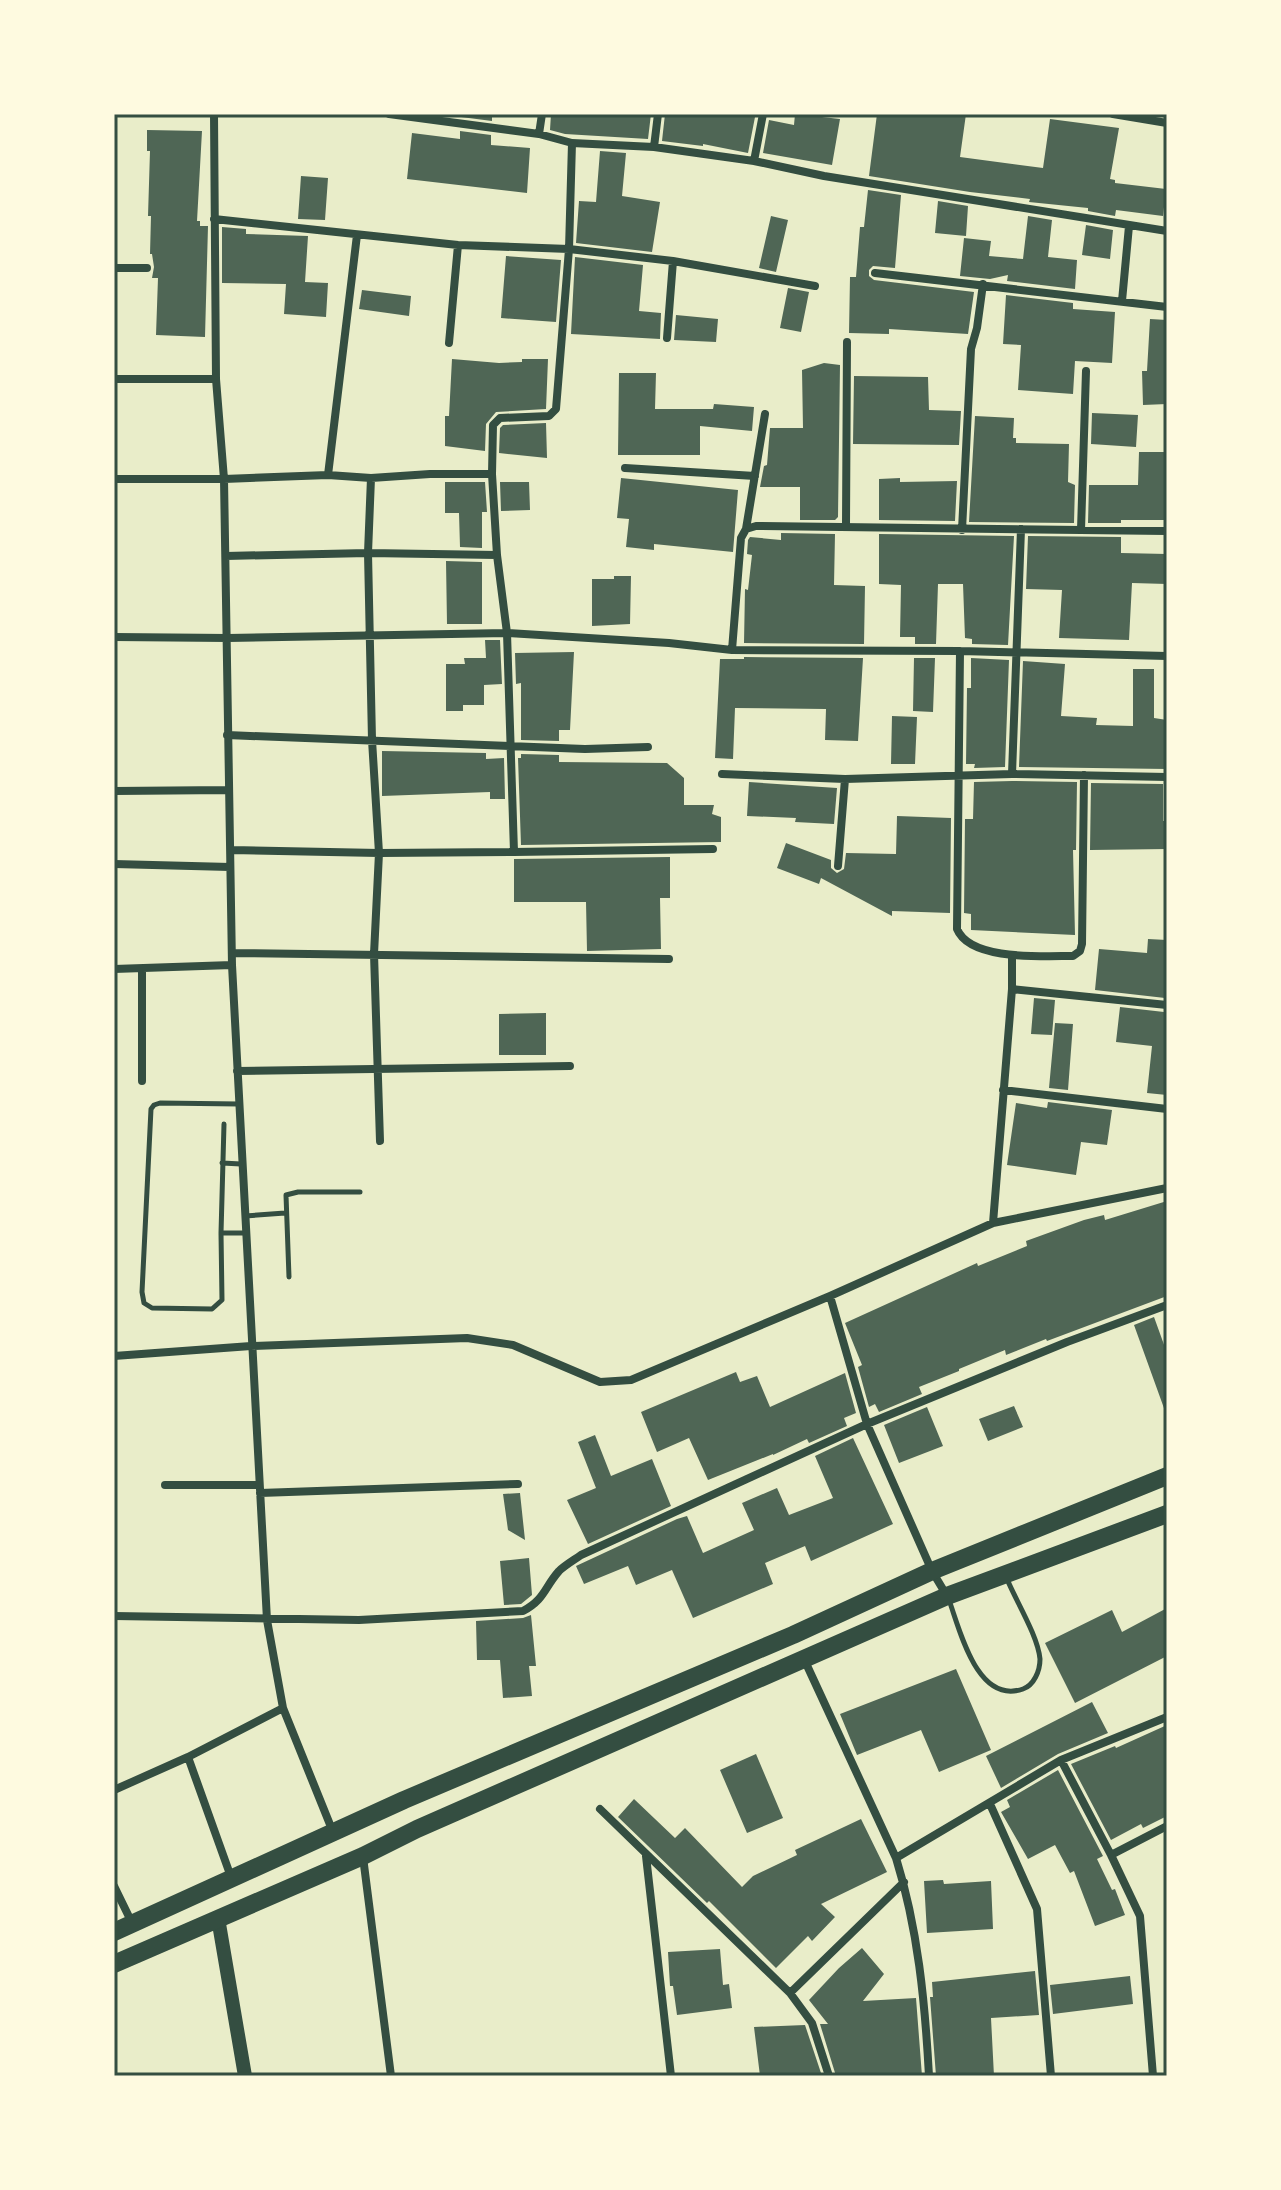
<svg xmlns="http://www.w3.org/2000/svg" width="1281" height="2190" viewBox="0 0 1281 2190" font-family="Ubuntu,sans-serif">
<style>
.building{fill:#4f6655}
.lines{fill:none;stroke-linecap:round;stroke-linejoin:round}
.service{stroke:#344e41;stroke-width:5}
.minor{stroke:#344e41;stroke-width:8}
.tertiary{stroke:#344e41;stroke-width:14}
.trunk{stroke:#344e41;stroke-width:18}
.neatline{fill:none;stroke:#344e41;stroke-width:3}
</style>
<rect width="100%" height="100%" fill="#e9edc9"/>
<path class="building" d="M461,114H492V121L461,117Z
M551,114H651L648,139L565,134L550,130Z
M665,114H742L755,117L748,153L703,144V146L662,141Z
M795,114L840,119L832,165L763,153L769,120L794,125Z
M877,114H966L960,157L1043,168L1050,119L1119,128L1110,179L1115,180V183L1166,189L1163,216L1116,210L1115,216L1088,211V208L1029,202L1030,199L970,192L869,176Z
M147,130L202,131L197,221H200V226H208L205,337L156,335L158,278H152L154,267L152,254H150L151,216H148L150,151H147Z
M460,131L491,135V145L530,148L527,193L407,179L412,133L460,139Z
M600,151L626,153L622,196L660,202L652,252L576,243L579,201L596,202Z
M301,176L328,178L325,220L298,219Z
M868,190L901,195L895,268L873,266L869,270V276L874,280L974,292L968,334L889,329V334L849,333L850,277H856L860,227H864Z
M938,201L968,206L966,236L935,233Z
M771,216L788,220L776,272L759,268Z
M1028,216L1052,220L1048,257L1077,260L1075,289L1007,281L1008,275L990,279L960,276L964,238L991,241L989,256L1023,259Z
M1086,225L1113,230L1110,259L1082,255Z
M222,227L246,229V234L308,236L305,282L328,283L326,317L284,314L286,284L222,283Z
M506,256L561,260L556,322L501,318Z
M575,257L643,265L639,311L661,313L660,339L571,334Z
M788,288L809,292L801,332L780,328Z
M362,290L411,296L409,316L359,309Z
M1006,295L1073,303V309L1115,312L1112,363L1075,361L1073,394L1018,390L1021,345L1003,344Z
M676,315L718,319L716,342L674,340Z
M1150,319L1167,320L1164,371H1167V404L1143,405L1142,371H1147Z
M452,359L499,363L522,362V359H548L546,409L496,412L486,424L485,451L445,446V416H449Z
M824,363L840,365L838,517L835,520H800V487H760L764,466L767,465L770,428H803L802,370Z
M619,373H656L655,409H713L714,404L754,407L752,431L700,426V455H618Z
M854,376L928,377L929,410L961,411L959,445L853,444Z
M1092,413L1138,415L1136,447L1091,444Z
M975,416L1014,418L1013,438H1016V443L1069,444L1068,482L1075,485L1074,523L969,522Z
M546,423L547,458L499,453L500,428L503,425Z
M1139,452H1167V520H1121V523H1088L1089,485H1138Z
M621,478L738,490L733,552L654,544V550L626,547L629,519L617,518Z
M900,478V482L957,481L955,521L879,520V479Z
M445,482H485L487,512H482V548L460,547L459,513H445Z
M500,482H529L530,510L501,511Z
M781,533L835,534L834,585L865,586L864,644L744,643L745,589L748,590L752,555L747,554L748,540L750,537L781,540Z
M879,534L1014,536L1008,645L972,644V639L965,638L963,584H938L936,644H915V637H900L901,585L879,584Z
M1028,536L1121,537V553L1167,554V584L1132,583L1129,640L1059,638L1062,590L1026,589Z
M446,561L482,562V624H447Z
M614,576H631L630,624L592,626V579H614Z
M485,640H500L502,684L484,685V705H463V711H446V664H465L464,658H486Z
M574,652L570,730H559V741L521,740V683L516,684L515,653Z
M744,657L863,658L858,741L825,740L826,709L735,708L733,759L715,758L720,659H744Z
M914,658H935L933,712L913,711Z
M971,658L1009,660L1005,767L974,768L975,764H966L967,688H971Z
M1023,661L1065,664L1061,716L1097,718L1096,725L1133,726V669H1154V718L1167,720V769L1019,767Z
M892,716L917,717L915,764H891Z
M382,751L486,753V759L504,758L505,799H490V792L382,796Z
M521,754L559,755V762L667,763L684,778V805H714L712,814L721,817V842L521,845L518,758H521Z
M1012,781L1077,782L1076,850H1073L1075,935L971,930V914L964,913L965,819H973L974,782Z
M749,782L837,788L834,824L795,822L796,818L747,816Z
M1091,783L1163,784V821H1167V849L1090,850Z
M897,816L951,818L950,913L892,911V916L821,878L819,884L777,868L786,843L831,860V868L837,873L844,869L846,853L896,854Z
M670,857V898H660L661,949L587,951L586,902H514V859Z
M1148,939L1167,940L1165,998L1095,990L1099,949L1147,953Z
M1034,998L1055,1000L1052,1035L1031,1034Z
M1120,1007L1164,1012L1167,1014V1095L1147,1093L1152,1046L1116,1042Z
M546,1013V1055H499V1014Z
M1055,1023L1073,1024L1068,1090L1049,1088Z
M1048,1102L1112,1110L1107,1145L1081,1142L1076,1175L1007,1165L1016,1103L1047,1108Z
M1167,1201V1296L1047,1341L1046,1339L1006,1355L1005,1350L959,1369V1371L919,1387L922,1394L879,1412L875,1404L869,1407L858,1367L862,1365L845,1323L977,1263L978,1266L1027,1246L1026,1241L1084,1220L1104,1215L1105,1220Z
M1154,1317L1167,1353V1411H1165L1134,1325Z
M736,1372L740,1382L757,1376L770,1407L845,1373L856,1413L844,1418L847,1426L809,1443L807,1439L773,1455V1454L708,1480L689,1438L657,1452L641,1412Z
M1014,1406L1023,1427L988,1441L979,1419Z
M927,1407L943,1446L899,1463L884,1425Z
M595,1435L611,1476L652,1459L671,1506L588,1544L567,1500L596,1488L578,1442Z
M853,1438L893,1524L811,1561L805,1546L765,1563L773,1584L693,1618L672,1570L636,1585L628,1566L584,1584L576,1566L677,1519L687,1516L703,1553L754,1530L742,1503L777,1488L789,1515L833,1498L815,1456Z
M520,1493L525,1540L508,1530L503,1494Z
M529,1558L532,1595L521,1604L504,1605L500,1561Z
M1167,1608V1656L1075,1703L1045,1643L1112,1610L1122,1632Z
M531,1615L536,1666H529L532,1696L503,1698L500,1660H477L476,1621L523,1618Z
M956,1669L991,1750L939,1772L921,1730L857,1755L840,1714Z
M1092,1702L1108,1733L1058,1754L1001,1788L986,1756Z
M1167,1725V1816L1143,1828L1141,1824L1111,1840L1071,1764L1115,1746L1116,1748Z
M756,1754L783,1818L747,1833L720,1770Z
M1058,1770L1103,1856L1097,1859L1112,1890L1115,1889L1125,1915L1095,1926L1074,1871L1070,1873L1055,1845L1028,1859L1001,1812L1010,1807L1007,1800Z
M634,1799L675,1838L685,1828L742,1887L753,1876L797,1855L795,1850L861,1819L887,1872L821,1904L835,1917L812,1941L808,1936L776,1968L709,1901L707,1903L618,1817Z
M943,1880L944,1884L991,1881L993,1929L927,1933L924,1881Z
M862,1948L884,1974L863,2001L916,1998L922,2076H836L820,2024H828L809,2000L839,1968Z
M720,1949L723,1985L729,1984L732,2008L677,2015L673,1986H670L668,1952Z
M1035,1971L1039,2015L991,2018L994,2076H936L930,1997H933L932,1982Z
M1130,1976L1133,2004L1053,2014L1050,1985Z
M805,2025L822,2076H760L754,2027Z"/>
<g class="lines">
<path class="service" d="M239,1104L160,1103L154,1105L151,1109L142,1292L144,1303L152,1308L212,1309L222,1300L221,1233H245
M222,1163L241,1164
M245,1216L285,1213
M221,1233L224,1124
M289,1277L286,1195L298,1192H360
M949,1600C960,1630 977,1705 1023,1689C1034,1685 1040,1671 1040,1659C1038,1636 1016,1601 1007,1579"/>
<path class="minor" d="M214,114L216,379
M389,114L539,134L572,143L654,147L754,161L824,176L1167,231
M1113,114L1167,123
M539,134L542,114
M654,147L658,114
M754,161L763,114
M214,219L458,245L569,249L673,261L815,286
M114,268H147
M875,273L1167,307
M1122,301L1129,226
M667,338L673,261
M449,343L458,245
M114,379H216L224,479L232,965L267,1620L283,1708L333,1832
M625,468L755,476
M328,475L357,235
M371,478L368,553L372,740L379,853L374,954L380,1141
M114,479H224L328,475L371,478L430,474H492
M846,525L847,342
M746,529L765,414
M962,530L971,349L977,328L983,284
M1081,530L1086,371
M226,556L368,553L497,555
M114,637L228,638L507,633L669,643L732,650L960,651L1167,656
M732,650L741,538L746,529L756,526L1167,531
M960,651L957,929C970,961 1043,956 1073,956L1080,951L1082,944L1084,775
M227,735L585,749L648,747
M722,774L845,779L1012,774L1167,777
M1012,774L1021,529
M114,791L229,790
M231,850L379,853L514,852L507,633L497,555L492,474L493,425L500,418L549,416L556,409L569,249L572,143
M514,852L713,849
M114,864L230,867
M838,866L845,779
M232,953L669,959
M114,969L232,965
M142,969V1081
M1012,989L1167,1005
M237,1071L570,1066
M1003,1090L1167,1109
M993,1223L1012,989V955
M830,1296L867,1424L932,1571L947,1596
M114,1356L251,1346L467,1338L513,1345L600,1382L631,1380L830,1296L993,1223L1167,1188
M165,1485H259
M260,1493L518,1484
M114,1616L359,1620L523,1611C545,1599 544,1588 559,1571C565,1565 574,1560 581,1555L867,1424L1067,1342L1167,1305
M804,1659L896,1858L1061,1760L1167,1717
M188,1757L231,1877
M1061,1760L1111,1855L1140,1916L1153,2076
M114,1790L188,1757L283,1708
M990,1804L1037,1909L1051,2076
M600,1809L790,1993L812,2023L829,2076
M1111,1855L1167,1826
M646,1856L671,2076
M363,1857L391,2076
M896,1858C918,1929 925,2002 929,2076
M114,1886L133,1925
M790,1993L904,1882"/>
<path class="tertiary" d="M218,1918L245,2076"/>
<path class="trunk" d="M114,1932L404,1800L793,1635L932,1571L1167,1476
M114,1964L363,1856L417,1829L947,1596L1167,1514"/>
</g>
<rect width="1281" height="2190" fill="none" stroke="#fefae0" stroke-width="232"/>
<rect x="116" y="116" width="1049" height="1958" class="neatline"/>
</svg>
